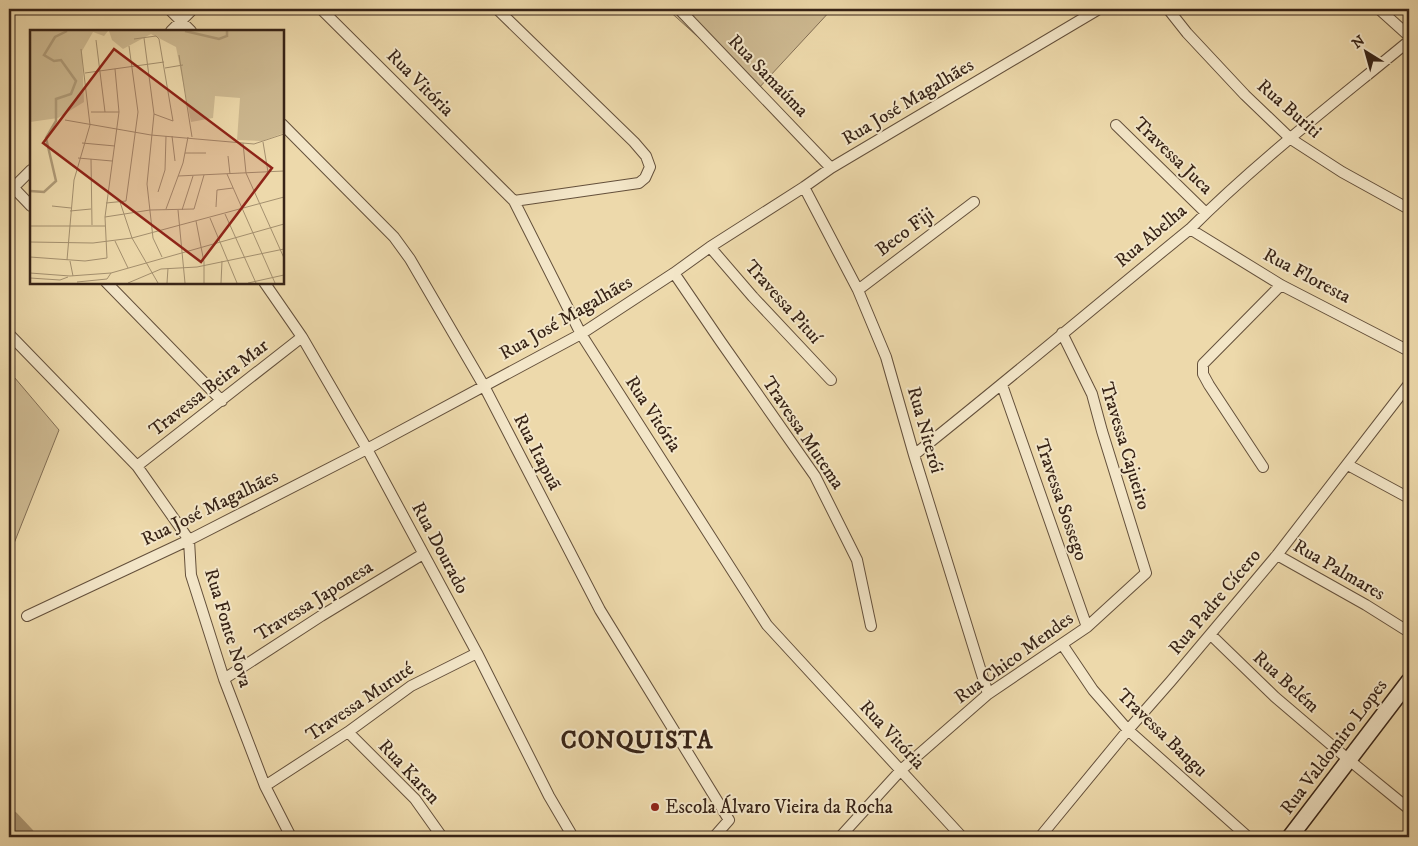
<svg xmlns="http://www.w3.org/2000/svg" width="1418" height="846" viewBox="0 0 1418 846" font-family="'IM FELL DW Pica',serif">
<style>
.green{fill:#ceba92;stroke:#826e54}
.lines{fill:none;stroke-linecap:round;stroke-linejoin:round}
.river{stroke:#af9b78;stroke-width:21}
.street-casing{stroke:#64503b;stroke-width:12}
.secondary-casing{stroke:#372316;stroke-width:18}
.street{stroke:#f3e6c8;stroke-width:10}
.secondary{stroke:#f3e6c8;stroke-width:15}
.poi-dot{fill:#8f2418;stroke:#f3e6c8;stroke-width:2}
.labels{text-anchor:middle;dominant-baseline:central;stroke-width:4;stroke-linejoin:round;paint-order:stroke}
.street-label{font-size:19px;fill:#372316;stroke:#f3e6c8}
.poi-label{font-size:19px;fill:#372316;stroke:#f3e6c8;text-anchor:start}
.district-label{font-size:24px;font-weight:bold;letter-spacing:1px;fill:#372316;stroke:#f3e6c8}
.inset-river{fill:none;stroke:#af9b78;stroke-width:2.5}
.inset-road{fill:none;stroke:#a4906f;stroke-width:1}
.view{fill:#8f2418;fill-opacity:0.15;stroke:#8f2418;stroke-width:2.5}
.inset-edge{fill:none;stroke:#372316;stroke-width:2.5}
</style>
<rect width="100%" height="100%" fill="#edd9ab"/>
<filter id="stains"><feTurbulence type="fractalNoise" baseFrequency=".004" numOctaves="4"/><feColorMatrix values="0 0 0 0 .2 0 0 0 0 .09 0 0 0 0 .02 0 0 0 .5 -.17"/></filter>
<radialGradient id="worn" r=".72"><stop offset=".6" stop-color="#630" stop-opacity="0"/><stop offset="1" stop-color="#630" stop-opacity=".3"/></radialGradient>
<path class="green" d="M667,9H832L757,90Z
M9,371L59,430L9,556Z"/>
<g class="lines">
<path class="river" d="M9,820L25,837"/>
<g class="street-casing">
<path id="street" d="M169,9L191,31
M321,9L514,201L581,334L767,625L962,837
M497,9L634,142L646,156L650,167L645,178L639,183L514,201
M679,9L831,168
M1168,9L1187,33L1245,95L1291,139L1342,172L1409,209
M1379,9L1409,36
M171,31L193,9
M282,124L394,237L410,259L484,386L600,610L729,820L714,837
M1116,125L1206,213
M9,183L31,206
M804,187L858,290L886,357L914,455L988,694
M9,192L31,170
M1190,229L1281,285L1409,351
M710,247L753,297L831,380
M674,273L721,342L815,476L857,560L871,626
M106,282L222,401
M264,282L302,337L367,449L477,653L549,796L573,837
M858,290L974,202
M9,334L137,466L189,540L191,575L224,679L265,786L291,837
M1002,385L1087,627
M914,455C1007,381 1098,304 1190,229C1258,161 1335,102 1409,41
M1348,465L1409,498
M137,466L302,337
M1263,467L1209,385L1203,374V364L1281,285
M1277,555L1366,605L1409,632
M27,616L189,540L367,449L581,334L674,273L710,247L804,187L831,168L1099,9
M1211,635L1275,697L1349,760L1409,809
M1062,644L1093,690L1128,730L1248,837
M224,679L321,616L423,554
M348,732L415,799L442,837
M265,786L348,732L411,686L477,653
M840,837L901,770L988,694L1087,627L1146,573L1102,431L1092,394L1062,333
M1040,837L1128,730L1171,681L1277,555L1409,384"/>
</g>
<g class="secondary-casing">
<path id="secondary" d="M1290,837L1409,681"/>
</g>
<use href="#street" class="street"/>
<use href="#secondary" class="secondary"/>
</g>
<circle class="poi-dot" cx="655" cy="807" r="5"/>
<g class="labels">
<g class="street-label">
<text transform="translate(768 76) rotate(46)">Rua Samaúma</text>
<text transform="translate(420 83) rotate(45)">Rua Vitória</text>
<text transform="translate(908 102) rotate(-31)">Rua José Magalhães</text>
<text transform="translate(1289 109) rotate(41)">Rua Buriti</text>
<text transform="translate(1173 156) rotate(44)">Travessa Juca</text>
<text transform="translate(905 232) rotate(-37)">Beco Fiji</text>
<text transform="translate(1151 236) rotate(-40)">Rua Abelha</text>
<text transform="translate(1307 276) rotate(28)">Rua Floresta</text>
<text transform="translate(783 302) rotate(48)">Travessa Pituí</text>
<text transform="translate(566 318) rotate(-30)">Rua José Magalhães</text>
<text transform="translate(209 388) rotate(-38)">Travessa Beira Mar</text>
<text transform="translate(653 414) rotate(57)">Rua Vitória</text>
<text transform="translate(925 430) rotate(74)">Rua Niterói</text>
<text transform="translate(803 433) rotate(56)">Travessa Mutema</text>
<text transform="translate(1125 446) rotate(73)">Travessa Cajueiro</text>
<text transform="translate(537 452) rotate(63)">Rua Itapuã</text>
<text transform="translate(1061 500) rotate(71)">Travessa Sossego</text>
<text transform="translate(210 508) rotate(-26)">Rua José Magalhães</text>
<text transform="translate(440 548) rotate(62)">Rua Dourado</text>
<text transform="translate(1339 570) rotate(30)">Rua Palmares</text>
<text transform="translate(314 601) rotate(-32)">Travessa Japonesa</text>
<text transform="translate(1215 602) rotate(-50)">Rua Padre Cícero</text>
<text transform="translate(228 628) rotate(73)">Rua Fonte Nova</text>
<text transform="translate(1014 658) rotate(-36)">Rua Chico Mendes</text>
<text transform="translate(1286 682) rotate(42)">Rua Belém</text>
<text transform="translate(360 702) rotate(-34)">Travessa Muruté</text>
<text transform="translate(1162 733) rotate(44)">Travessa Bangu</text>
<text transform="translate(892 735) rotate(47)">Rua Vitória</text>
<text transform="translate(1334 747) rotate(-53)">Rua Valdomiro Lopes</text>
<text transform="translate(409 772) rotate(47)">Rua Karen</text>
</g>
<g class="poi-label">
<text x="665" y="807">Escola Álvaro Vieira da Rocha</text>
</g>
<g class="district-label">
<text x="637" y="741">CONQUISTA</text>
</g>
</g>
<g transform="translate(30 30)">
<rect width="254" height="254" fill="#edd9ab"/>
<path d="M0,1H78L74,6L63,2L52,21L54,72L28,88L0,92ZM79,1H254V103L232,111L207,110L210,68L185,66L183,88L161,92L146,17L121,4L93,19L82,10Z" fill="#ceba92"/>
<path class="inset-river" d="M155,1L189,9L197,6V1M0,161L14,162L26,151L16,108L26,91V69L41,64L46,51L31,30L24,31L14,25L25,7L37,1"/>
<path class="inset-road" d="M114,8L124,84L117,154L123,208L132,227M104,9L126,6L129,9L143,91L124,84M66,10L75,82M149,25L162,107M135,38L153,35M55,43L134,32M61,82H89M35,90L121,105L224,114L254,104M142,106L145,131M233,112L238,142M52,113L85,116M213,113L216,143L254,228M155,123H176M198,126L200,144M48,128L82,131M61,129L62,195M197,144L245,253M148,146L254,141M128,162L135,140L136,106M90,172L102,208L128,253M76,173L96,171L108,82L99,16M22,176L41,178M186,177L187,160L203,158M136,179L153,133L158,107M148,180L155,253M152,180L163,146M40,181L61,179M195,184L226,253M75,187L120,180L164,179L174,145M180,188L207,253M166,191L174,232V253M0,196H75M85,211L98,238M0,212L63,213L102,208L254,167M0,227L55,231L77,228L75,187L89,82L85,39M37,230L44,150L60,95L51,19M40,231L43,246M0,243L40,246L81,243L254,194M0,248L30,250L38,247M47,252L77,249L81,243M98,253L131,239L167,237L254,219M137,253L138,238M191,253L192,231M218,253L254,245"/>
<path class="view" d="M84,19L242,138L171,232L13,113Z"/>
<rect width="254" height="254" class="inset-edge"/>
</g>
<rect width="1418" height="846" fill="none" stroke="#edd9ab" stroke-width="30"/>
<rect x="10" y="10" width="1398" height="826" fill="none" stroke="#372316" stroke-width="2.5"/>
<rect x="15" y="15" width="1388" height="816" fill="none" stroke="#372316"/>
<g transform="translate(1366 52) rotate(323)" stroke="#f3e6c8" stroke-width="4" paint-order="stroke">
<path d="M0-4L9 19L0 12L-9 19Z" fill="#372316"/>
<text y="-8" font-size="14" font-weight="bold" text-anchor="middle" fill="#372316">N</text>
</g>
<rect width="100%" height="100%" filter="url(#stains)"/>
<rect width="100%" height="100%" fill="url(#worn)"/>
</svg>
